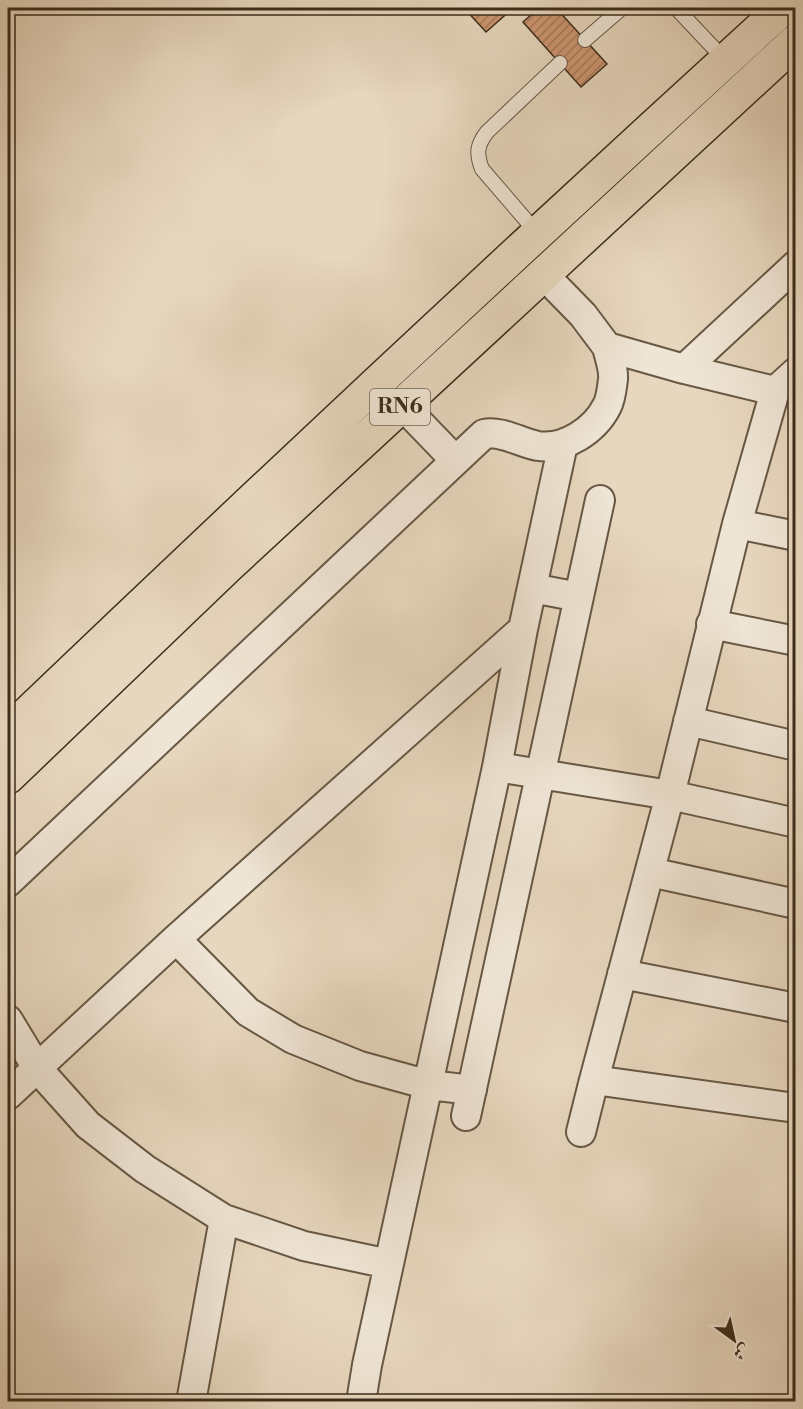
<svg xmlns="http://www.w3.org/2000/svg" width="803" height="1409" viewBox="0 0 803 1409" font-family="'Libre Bodoni',Amiri,serif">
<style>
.building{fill:url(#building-hatch);stroke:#3c2d1b;stroke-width:1.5}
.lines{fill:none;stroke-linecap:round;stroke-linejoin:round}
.service-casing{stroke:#675844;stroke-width:16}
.minor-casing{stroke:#675844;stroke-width:32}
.primary-casing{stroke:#3c2d1b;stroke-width:36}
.service{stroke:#efe5d5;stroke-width:14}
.minor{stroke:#efe5d5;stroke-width:28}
.primary{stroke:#e7d7be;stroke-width:33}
.labels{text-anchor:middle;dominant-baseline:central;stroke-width:4.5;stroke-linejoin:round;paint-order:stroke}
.shield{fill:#efe5d5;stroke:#726453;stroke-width:1.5}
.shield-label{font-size:21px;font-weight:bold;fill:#3c2d1b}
</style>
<defs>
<pattern id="building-hatch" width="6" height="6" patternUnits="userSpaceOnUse" patternTransform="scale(1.5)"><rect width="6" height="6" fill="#cd9671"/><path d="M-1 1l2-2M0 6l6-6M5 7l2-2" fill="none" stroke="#a87b5c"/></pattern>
</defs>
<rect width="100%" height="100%" fill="#e7d7be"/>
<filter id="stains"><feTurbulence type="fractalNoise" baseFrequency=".00333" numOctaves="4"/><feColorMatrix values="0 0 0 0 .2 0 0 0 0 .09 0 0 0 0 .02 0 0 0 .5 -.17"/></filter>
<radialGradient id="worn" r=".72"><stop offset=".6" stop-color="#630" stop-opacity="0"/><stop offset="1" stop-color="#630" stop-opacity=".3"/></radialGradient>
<path class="building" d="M464,8H513L486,32Z
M539,8H556L607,64L581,87L523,22Z"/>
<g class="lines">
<g class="service-casing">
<path id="service" d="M676,8L725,60
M585,40L622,8
M537,233L482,169C476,153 477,145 487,132L560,63"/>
</g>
<g class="minor-casing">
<path id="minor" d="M543,274L583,315L607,347L684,369L775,391L796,372
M684,369L796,265
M775,391L737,524L796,536
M402,405L455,460
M737,524L670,795L796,823
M532,588L579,597
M711,624L796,641
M688,721L796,746
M497,767L670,795L594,1080L796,1108
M650,872L796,904
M8,882L484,434C501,430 521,443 538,446C565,450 595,430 607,406C611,399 612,387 613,379C614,369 609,356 607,347
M176,939L248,1012L293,1039L360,1066L429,1085L472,1090
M622,974L796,1008
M8,1020L37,1068L88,1125L145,1169L224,1219L304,1246L389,1264
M8,1095L176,939L523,629
M466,1116L600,500
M581,1132L594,1080
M191,1402L224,1219
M361,1402L367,1365L497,767L523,629L563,444"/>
</g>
<g class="primary-casing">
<path id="primary" d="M8,732C263,488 522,246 783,8
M8,777L227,567L796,41"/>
</g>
<use href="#service" class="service"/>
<use href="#minor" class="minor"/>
<use href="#primary" class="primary"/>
</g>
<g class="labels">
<rect class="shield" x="370" y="389" width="60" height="36" rx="4.5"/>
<g class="shield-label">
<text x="400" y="407">RN6</text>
</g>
</g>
<rect width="803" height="1409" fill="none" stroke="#e7d7be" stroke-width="30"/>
<rect x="9" y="9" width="785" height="1391" fill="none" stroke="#3c2d1b" stroke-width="3"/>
<rect x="15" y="15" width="773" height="1379" fill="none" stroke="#3c2d1b" stroke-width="1.5"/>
<g transform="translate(734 1340) rotate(147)" stroke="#efe5d5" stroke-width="4.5" paint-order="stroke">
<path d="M0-4.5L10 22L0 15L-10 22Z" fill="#3c2d1b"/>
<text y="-9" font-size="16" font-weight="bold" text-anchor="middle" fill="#3c2d1b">ش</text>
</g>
<rect width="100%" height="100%" filter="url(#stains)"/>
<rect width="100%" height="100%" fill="url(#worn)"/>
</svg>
